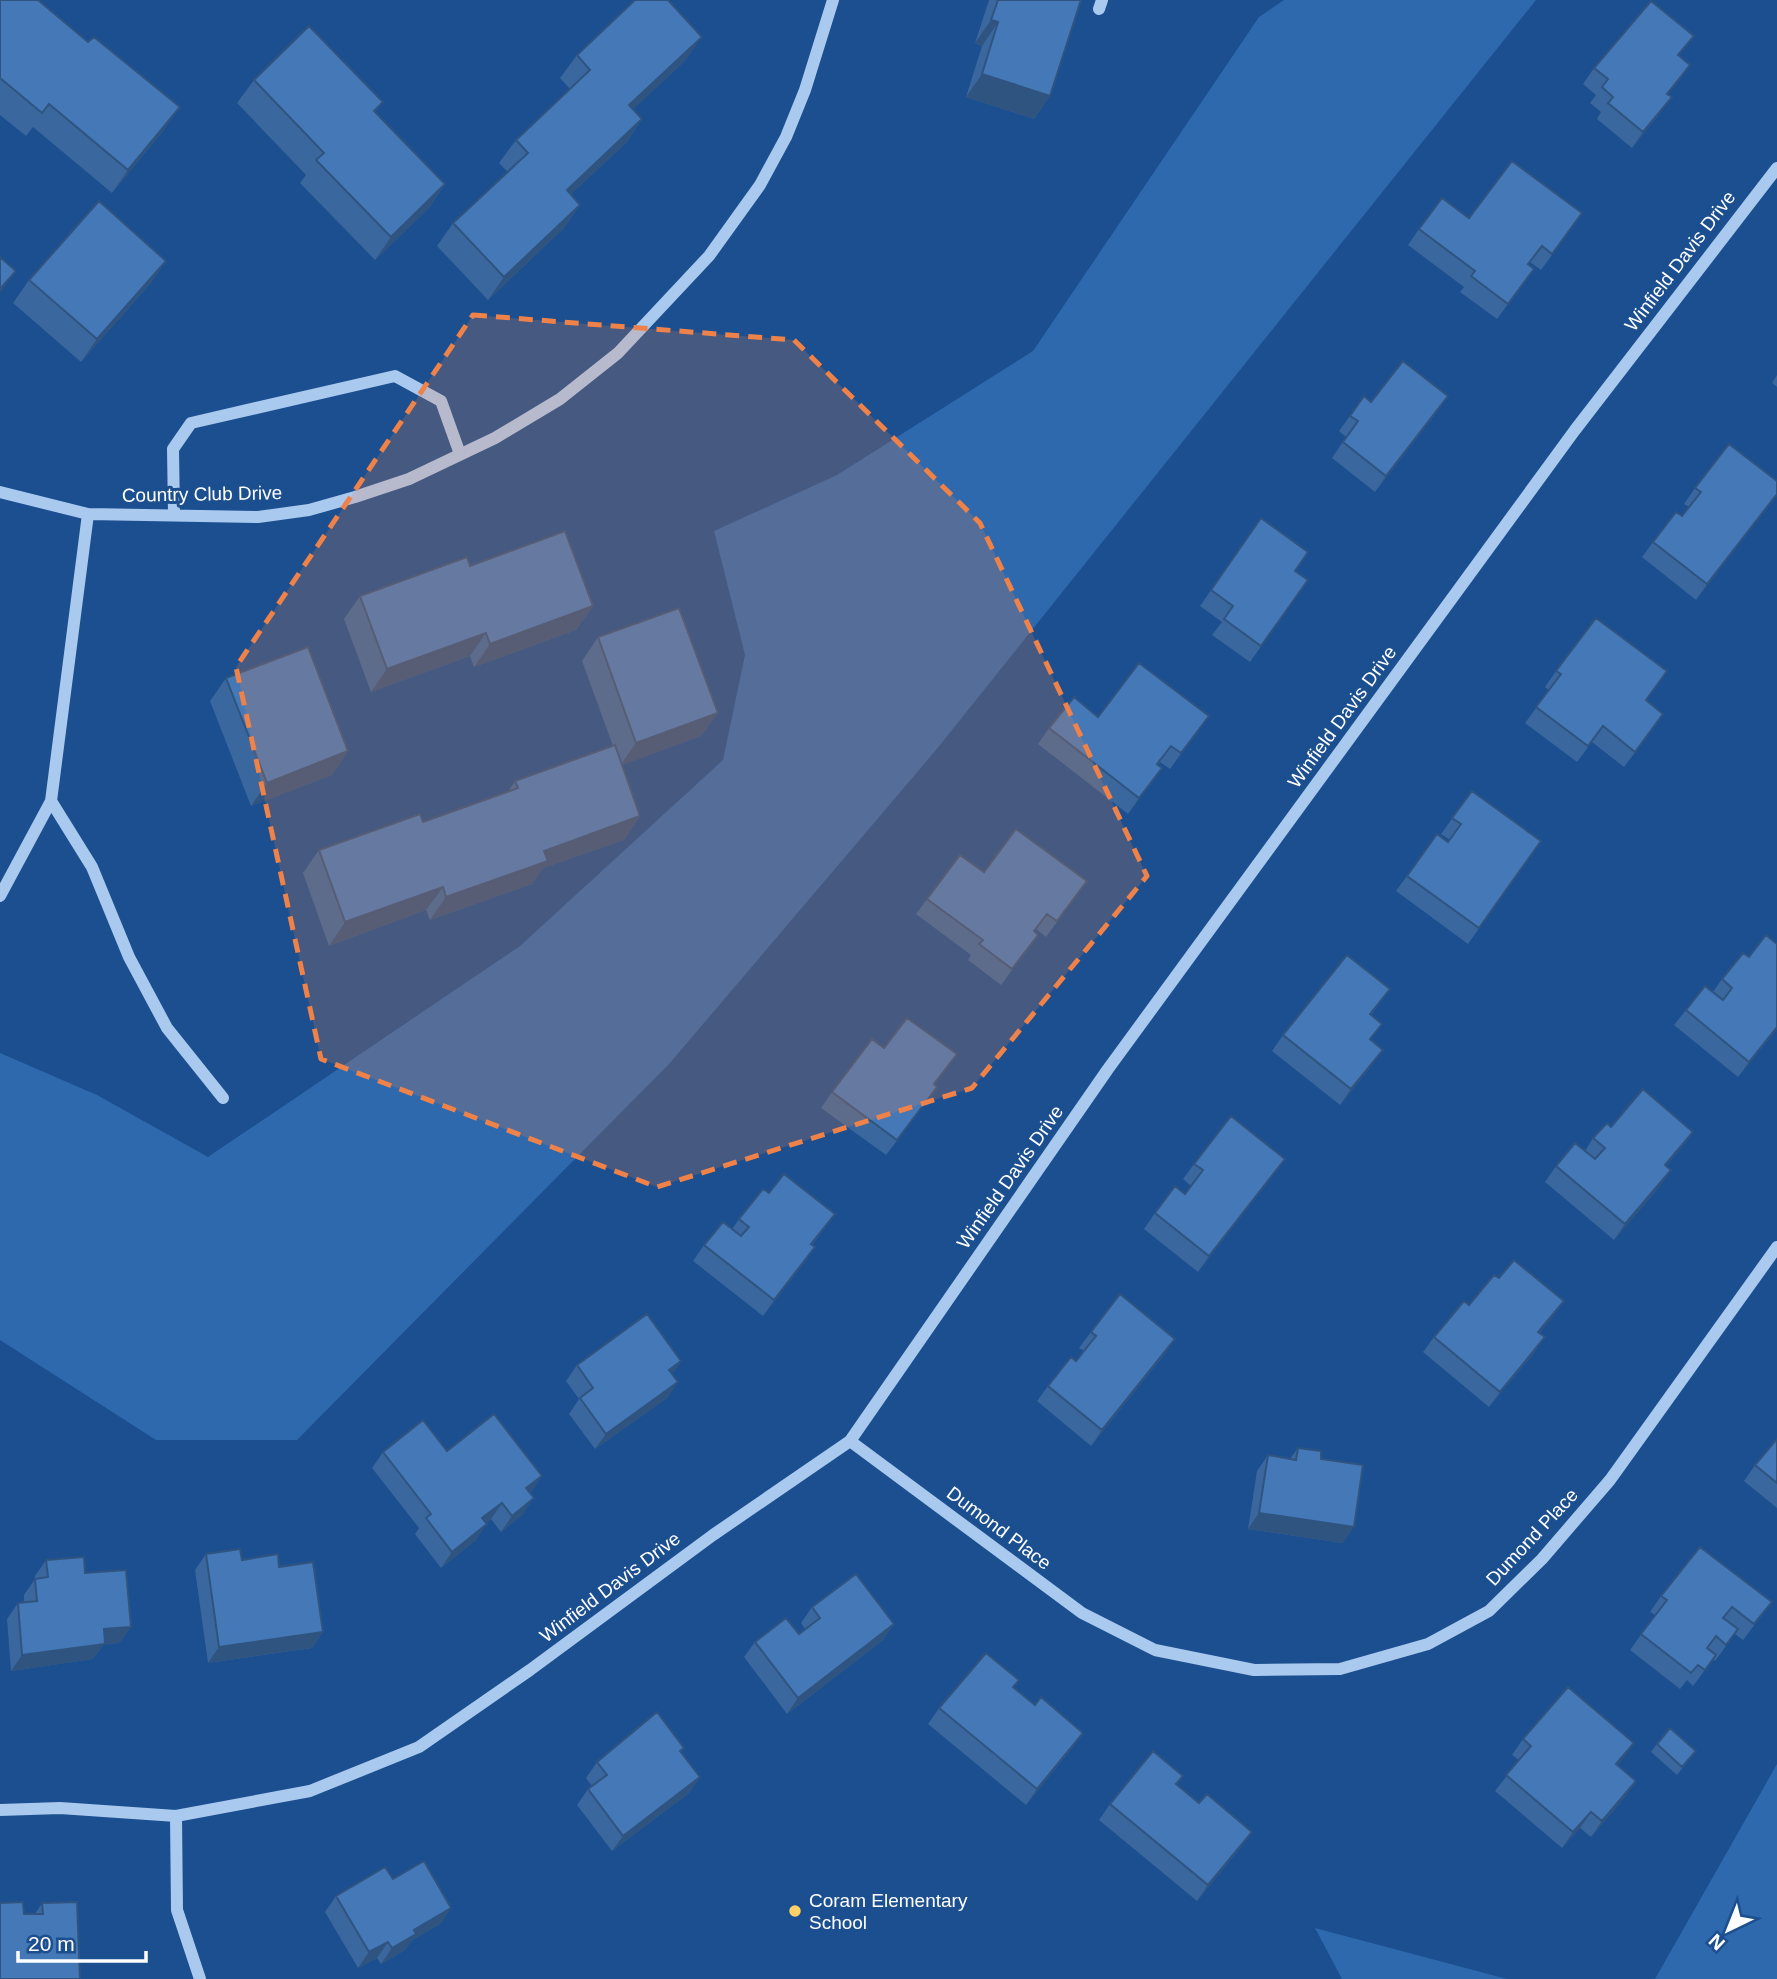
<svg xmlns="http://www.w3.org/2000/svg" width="1777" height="1979" viewBox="0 0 1777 1979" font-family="Arial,sans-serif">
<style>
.green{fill:#2e69ad}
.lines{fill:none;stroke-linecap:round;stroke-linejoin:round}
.minor{stroke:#a9c9ee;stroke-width:12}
.wall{fill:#3a679d}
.shaded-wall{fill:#305480}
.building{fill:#4478b7;stroke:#305480;stroke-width:2}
.marked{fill:#ee8249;fill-opacity:0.2;stroke:#ee8249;stroke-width:5;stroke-dasharray:14 9;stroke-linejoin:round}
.poi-dot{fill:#ffd166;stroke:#1b4f8f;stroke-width:2.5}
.labels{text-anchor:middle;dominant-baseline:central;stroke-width:6;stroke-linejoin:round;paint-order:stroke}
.street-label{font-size:19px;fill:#fff;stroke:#1b4f8f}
.poi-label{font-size:19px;fill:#fff;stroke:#1b4f8f;text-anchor:start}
</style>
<rect width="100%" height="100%" fill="#1b4f8f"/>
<path class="green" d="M1284,0H1536L936,750L670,1063L297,1440H156L0,1340V1053L97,1095L208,1157L520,946L723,760L745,655L714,531L837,475L1033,351L1259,17Z
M1777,1764V1979H1655Z
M1315,1928L1507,1979H1342Z"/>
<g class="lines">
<path class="minor" d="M1099,9L1102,0
M0,492L88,514L258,517L309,510L355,497L409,479L495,438L560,399L618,353L709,256L760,185L786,137L805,90L833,0
M174,514L173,449L191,423L395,376L441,401L460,454
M51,801L92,867L129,957L167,1028L223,1098
M0,896L51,801L88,514
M850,1441L1082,1613L1155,1650L1254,1670L1340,1669L1428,1644L1489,1611L1542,1559L1610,1480L1777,1247
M0,1810L60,1808L176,1816L310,1791L419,1747L530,1670L713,1535L850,1441L1108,1069L1575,430L1777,168
M176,1816L177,1910L200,1979"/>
</g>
<path class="wall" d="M0,0L164,130L112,193L33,127L26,136L0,115Z
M989,0H1081L1050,96L1034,119L966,97L982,46L975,43Z
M577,55L686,60L633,109L642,119L626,143L571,194L580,205L564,228L488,300L437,246L453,223L508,172L499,163L516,140L570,89L560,78Z
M1679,56L1690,65L1668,94L1660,113L1632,148L1597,119L1601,112L1590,103L1596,95L1583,84L1594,68Z
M254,80L383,102L375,112L445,184L429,208L375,260L300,183L306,175L237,103Z
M1469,218L1571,229L1541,270L1530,262L1528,265L1534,269L1497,319L1460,292L1464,287L1408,245L1419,229Z
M166,261L150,284L81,362L13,303L29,280Z
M1777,375V387L1772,383Z
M1437,412L1375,492L1332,458L1346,437L1339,431L1350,416Z
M1695,488L1777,494L1696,600L1642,557L1653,542L1682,516L1689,507L1684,504Z
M1261,518L1295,571L1308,580L1250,662L1212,635L1222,622L1200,606Z
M470,566L593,606L576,630L474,667L470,656L371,692L344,619L360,596Z
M598,637L718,713L701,736L622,765L640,816L624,840L543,868L532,884L430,920L426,910L329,946L303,873L319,850L423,822L508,792L515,781L613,746L582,661Z
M1556,671H1667L1646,701L1652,730L1624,767L1592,742L1577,762L1525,723L1549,690L1545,687Z
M226,678L348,751L332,775L251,806L210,701Z
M1098,717L1198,732L1170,769L1160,762L1158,765L1162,768L1128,814L1038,744L1049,728Z
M1472,791L1541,841L1468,944L1396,891L1437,834L1448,842L1450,840L1441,834Z
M984,872L1087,881L1046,937L1036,929L1034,932L1038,935L1001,985L968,960L971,955L916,914L927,899Z
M1777,944V1029L1738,1077L1674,1025L1686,1010L1713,992L1722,979L1749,957Z
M1390,989L1371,1015V1040L1372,1065L1340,1105L1272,1051L1283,1035Z
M934,1085L926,1103L886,1155L821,1108L832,1092Z
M1611,1127L1693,1132L1682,1147L1666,1166L1660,1186L1614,1240L1545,1182L1556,1166L1585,1151L1593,1138Z
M1194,1164L1274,1174L1198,1272L1144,1229L1155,1213L1185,1194L1191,1186L1183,1179Z
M769,1193L835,1214L812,1245L815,1247L804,1263L763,1316L693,1261L704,1245L732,1229L739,1219Z
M1499,1278L1564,1301L1539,1333L1534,1353L1489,1407L1423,1352L1434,1337Z
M1091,1332L1164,1355L1091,1446L1037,1401L1048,1386L1076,1361L1084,1351L1079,1348Z
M681,1361L672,1374L678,1382L667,1398L595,1449L569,1414L579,1399L566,1381L577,1365Z
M1777,1439V1508L1744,1481L1755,1465Z
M1298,1448L1321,1459L1343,1543L1248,1529L1257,1471L1268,1455L1290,1459Z
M447,1451L542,1476L530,1493L523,1514L501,1532L491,1519L486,1523L476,1540L441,1568L415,1534L419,1528L372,1468L383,1452Z
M206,1554L279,1567L323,1632L312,1648L208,1663L195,1570Z
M46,1560L85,1573L120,1643L104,1644L93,1659L11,1671L7,1619L18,1603L24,1602V1595L35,1579V1576Z
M1661,1596L1772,1602L1743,1640L1735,1634L1715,1661L1713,1659L1693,1686L1687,1680L1680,1689L1630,1650L1655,1615L1650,1612Z
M812,1607L894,1624L883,1640L787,1714L744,1657L755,1642L799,1634L805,1629L801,1623Z
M1019,1680L1013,1687L1035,1705L1083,1733L1072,1748L1026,1805L928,1724L939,1708Z
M1523,1739L1634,1743L1618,1765L1636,1781L1625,1797L1591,1837L1580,1828L1562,1848L1495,1791L1519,1760L1512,1755Z
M1657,1744L1696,1751L1677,1775L1651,1752Z
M684,1748L681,1752L700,1777L689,1793L612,1851L577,1805L588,1789L592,1786L586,1778L597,1762Z
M1183,1776L1177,1785L1199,1803L1241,1847L1197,1901L1099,1820L1110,1804Z
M393,1879L451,1908L440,1924L411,1941L405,1950L381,1964L377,1958L358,1968L325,1912L336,1896Z
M42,1903L80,1979L24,1914H35Z"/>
<path class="shaded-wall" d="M991,20L998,22L982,46L975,43Z
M702,37L686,60L613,128L629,105Z
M1690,65L1679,81L1656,109L1667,94Z
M982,74L1050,96L1034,119L966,97Z
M1672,97L1660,113L1632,148L1643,132Z
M180,107L164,130L112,193L128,170Z
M642,119L626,143L551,213L567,190Z
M445,184L429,208L375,260L391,237Z
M580,205L564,228L488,300L504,277Z
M166,261L150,284L81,362L97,339Z
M16,271L0,293V289Z
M1448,396L1437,412L1375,492L1386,476Z
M1777,494L1772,502L1696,600L1707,584Z
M593,606L576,630L474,667L490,644Z
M486,633L470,656L371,692L387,669Z
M718,713L701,736L620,766L636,743Z
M1209,716L1198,732L1170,769L1181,753Z
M348,751L332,775L251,806L267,783Z
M1162,768L1151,784L1128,814L1139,798Z
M640,816L624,840L543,868L532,884L430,920L446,897L544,851Z
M443,887L426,910L329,946L345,922Z
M1777,1027V1029L1738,1077L1749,1062Z
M1383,1050L1372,1065L1340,1105L1351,1089Z
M1693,1132L1682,1147L1654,1181L1665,1165Z
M1285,1159L1274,1174L1198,1272L1209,1256Z
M1671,1170L1660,1186L1614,1240L1625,1224Z
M815,1247L804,1263L763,1316L774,1300Z
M1564,1301L1553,1317L1527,1348L1538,1332Z
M1545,1337L1534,1353L1489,1407L1500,1392Z
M1175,1339L1164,1355L1091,1446L1102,1430Z
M681,1361L670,1377L669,1370Z
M678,1382L667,1398L595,1449L606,1434Z
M542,1476L531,1492L515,1504L526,1488Z
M534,1498L523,1514L501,1532L512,1516Z
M502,1503L491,1519L471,1534L482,1518Z
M1259,1513L1354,1527L1343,1543L1248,1529Z
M487,1524L476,1540L441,1568L452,1552Z
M894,1624L883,1640L787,1714L798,1698Z
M131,1627L120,1643L104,1644L93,1659L11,1671L22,1655L104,1629Z
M323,1632L312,1648L208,1663L219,1647Z
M1083,1733L1072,1748L1026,1805L1037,1789Z
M1634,1743L1623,1759L1605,1780L1616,1764Z
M700,1777L689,1793L612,1851L623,1836Z
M1636,1781L1625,1797L1591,1837L1602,1821Z
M1591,1812L1580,1828L1562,1848L1573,1832Z
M1252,1832L1241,1847L1197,1901L1208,1885Z
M451,1908L440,1924L411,1941L405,1950L381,1964L392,1948L414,1930Z
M388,1942L377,1958L358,1968L369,1952Z"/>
<path class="building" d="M0,0H38L88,42L94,37L180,107L128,170L49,104L42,113L0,78Z
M635,0H668L702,37L629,105L642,119L567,190L580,205L504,277L453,223L528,153L516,140L590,70L577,55Z
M998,0H1081L1050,96L982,74L998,22L991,20Z
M1651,1L1694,36L1678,55L1690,65L1667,94L1672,97L1643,132L1608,103L1613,97L1602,87L1608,79L1594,68Z
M309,26L383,102L374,111L445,184L391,237L316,160L324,153L254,80Z
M1512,161L1582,213L1552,254L1542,246L1528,264L1534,269L1508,304L1471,276L1475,271L1419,229L1442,198L1469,218Z
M99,201L166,261L97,339L29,280Z
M0,257L16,271L0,289Z
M1403,361L1448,396L1386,476L1343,442L1358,421L1350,416L1364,396L1371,402Z
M1729,444L1777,481V494L1707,584L1653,542L1676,512L1682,516L1701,492L1695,488Z
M1261,518L1308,552L1295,571L1308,580L1261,646L1224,619L1233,606L1211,590Z
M565,531L593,606L490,644L486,633L387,669L360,596L467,557L470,566Z
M679,608L718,713L636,743L598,637Z
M1596,618L1667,671L1646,700L1663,714L1635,752L1603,726L1588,746L1536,707L1561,674L1556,671Z
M308,647L348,751L267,783L226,678Z
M1139,663L1209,716L1181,753L1171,746L1157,764L1162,768L1139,798L1049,728L1074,697L1098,717Z
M615,745L640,816L544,851L548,861L446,897L443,887L345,922L319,850L420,814L423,822L518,788L515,781Z
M1472,791L1541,841L1479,928L1407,876L1437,834L1448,842L1461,824L1452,818Z
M1016,829L1087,881L1057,921L1047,914L1034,931L1038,935L1012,969L979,944L983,940L927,899L960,855L984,872Z
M1766,935L1777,944V1027L1749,1062L1686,1010L1705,986L1723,1000L1732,988L1722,979L1743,953L1749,957Z
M1347,955L1390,989L1370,1014L1382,1024L1370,1039L1383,1050L1351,1089L1283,1035Z
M907,1018L957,1054L934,1084L937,1087L897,1140L832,1092L872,1039L884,1048Z
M1643,1089L1693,1132L1665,1165L1671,1170L1625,1224L1556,1166L1575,1143L1595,1159L1605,1148L1593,1138L1607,1123L1611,1127Z
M1231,1116L1285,1159L1209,1256L1155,1213L1175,1186L1185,1194L1203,1170L1194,1164Z
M784,1174L835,1214L811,1244L815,1247L774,1300L704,1245L723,1222L741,1236L749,1227L739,1219L763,1189L769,1193Z
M1514,1260L1564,1301L1538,1332L1545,1337L1500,1392L1434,1337L1464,1301L1469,1305L1494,1275L1499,1278Z
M1120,1294L1175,1339L1102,1430L1048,1386L1071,1357L1076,1361L1096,1336L1091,1332Z
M647,1314L681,1361L669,1370L678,1382L606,1434L580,1398L593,1388L577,1365Z
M494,1414L542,1476L526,1488L534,1498L512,1516L502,1503L482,1518L487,1524L452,1552L426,1518L431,1514L383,1452L423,1420L447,1451Z
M1777,1439V1483L1755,1465Z
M1298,1448L1321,1451V1459L1363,1465L1354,1527L1259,1513L1268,1455L1296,1460Z
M1700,1547L1772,1602L1754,1624L1732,1607L1723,1618L1738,1629L1726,1645L1716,1636L1707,1648L1716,1655L1705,1670L1698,1665L1691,1673L1641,1634L1667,1600L1661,1596Z
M240,1549L242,1560L278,1554L279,1567L313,1562L323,1632L219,1647L206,1554Z
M84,1557L85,1573L126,1570L131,1627L104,1629L105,1644L22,1655L18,1603L37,1601L35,1579L48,1577L46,1560Z
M856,1574L894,1624L798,1698L755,1642L786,1618L799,1634L820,1618L812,1607Z
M986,1653L1019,1680L1013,1687L1035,1705L1041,1697L1083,1733L1037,1789L939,1708Z
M1568,1687L1634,1743L1616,1764L1636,1781L1602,1821L1591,1812L1573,1832L1506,1775L1531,1746L1523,1739Z
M657,1712L684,1748L680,1751L700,1777L623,1836L588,1789L607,1775L597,1762Z
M1670,1728L1696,1751L1682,1767L1657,1744Z
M1153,1751L1183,1776L1176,1784L1199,1803L1207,1794L1252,1832L1208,1885L1110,1804Z
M424,1861L451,1908L414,1930L416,1934L392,1948L388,1942L369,1952L336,1896L385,1867L393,1879Z
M23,1902L24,1914H43L42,1903L77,1902L80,1979H0V1903Z"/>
<path class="marked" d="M473,315L794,340L980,523L1147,876L972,1088L657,1187L321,1059L236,667Z"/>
<circle class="poi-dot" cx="795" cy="1911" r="7"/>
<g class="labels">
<g class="street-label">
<text transform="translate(1680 261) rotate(-53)">Winfield Davis Drive</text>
<text transform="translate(202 494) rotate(-1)">Country Club Drive</text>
<text transform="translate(1342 717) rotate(-54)">Winfield Davis Drive</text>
<text transform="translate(1010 1177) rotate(-55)">Winfield Davis Drive</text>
<text transform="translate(999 1528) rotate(37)">Dumond Place</text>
<text transform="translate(1532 1537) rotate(-47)">Dumond Place</text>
<text transform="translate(610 1587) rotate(-37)">Winfield Davis Drive</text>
</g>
<g class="poi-label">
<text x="809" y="1900">Coram Elementary<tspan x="809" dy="22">School</tspan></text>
</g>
</g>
<g transform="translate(1728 1930) rotate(223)" stroke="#1b4f8f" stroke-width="5" paint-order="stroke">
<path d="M0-5L12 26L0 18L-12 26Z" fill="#ffffff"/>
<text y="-10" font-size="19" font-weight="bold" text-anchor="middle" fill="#ffffff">N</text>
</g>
<path d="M18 1951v10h128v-10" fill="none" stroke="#ffffff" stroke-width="3.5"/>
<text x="28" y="1951" font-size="21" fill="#ffffff" stroke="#1b4f8f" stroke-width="5" paint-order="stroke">20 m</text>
</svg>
